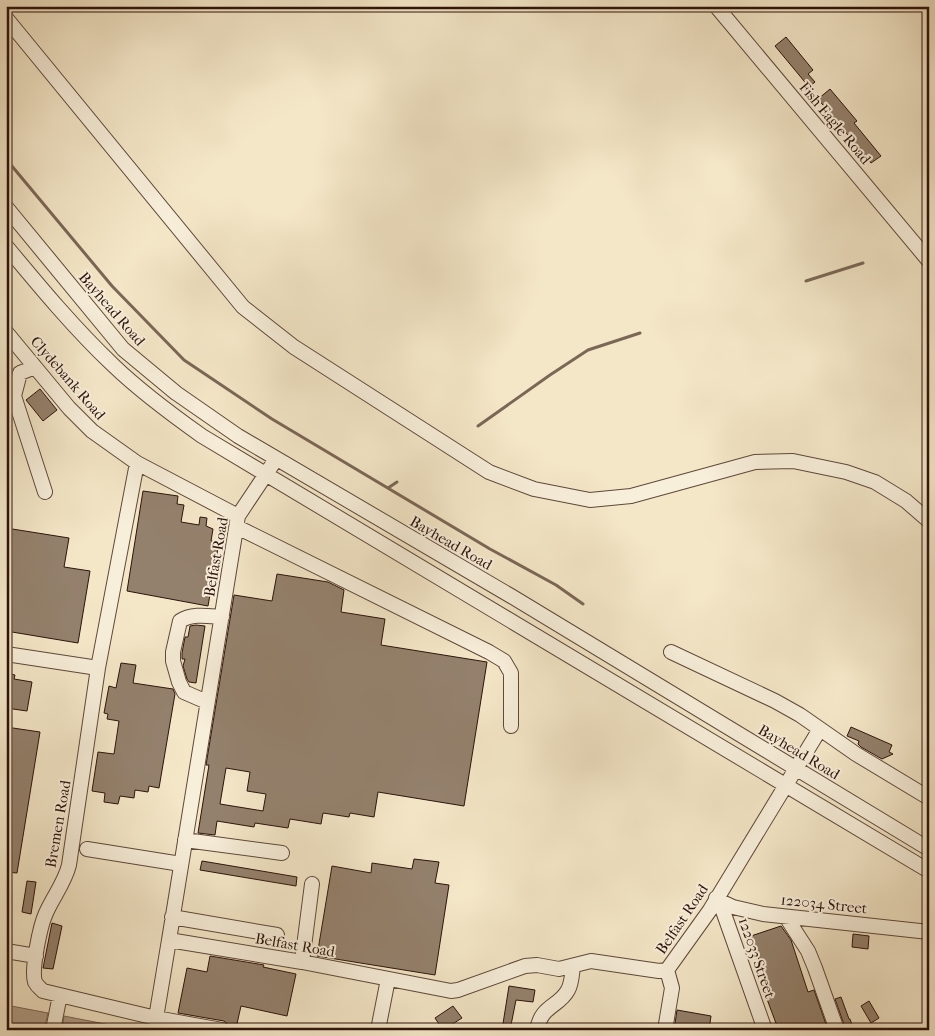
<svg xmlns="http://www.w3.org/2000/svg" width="935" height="1036" viewBox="0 0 935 1036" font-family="'IM FELL French Canon',serif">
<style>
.water{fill:#b09f88;stroke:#7b6756}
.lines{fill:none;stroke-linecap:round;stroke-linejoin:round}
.stream{stroke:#7b6756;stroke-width:3}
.building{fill:#94816d;stroke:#2c130b;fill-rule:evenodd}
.minor-casing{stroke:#5e483a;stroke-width:16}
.minor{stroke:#f8efdb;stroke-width:14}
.labels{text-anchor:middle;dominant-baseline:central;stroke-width:4;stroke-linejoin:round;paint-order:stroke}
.street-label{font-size:15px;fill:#2c130b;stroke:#f8efdb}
</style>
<rect width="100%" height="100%" fill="#f4e7c8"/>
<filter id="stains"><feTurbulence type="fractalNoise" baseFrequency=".004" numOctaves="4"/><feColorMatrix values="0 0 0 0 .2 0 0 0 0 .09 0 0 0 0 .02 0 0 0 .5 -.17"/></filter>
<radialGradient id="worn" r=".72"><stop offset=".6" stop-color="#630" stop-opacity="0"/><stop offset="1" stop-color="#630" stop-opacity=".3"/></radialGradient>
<path class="water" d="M6,1005L48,1013L44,1030H6Z
M64,1016L136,1030H62Z"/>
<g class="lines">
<path class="stream" d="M6,159L112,286L184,360L272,419L490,549L556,585L583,604
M806,281L863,263
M478,426L550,375L588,350L640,333
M388,488L397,482"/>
</g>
<path class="building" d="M786,37L813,70L808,74L815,82L809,87L775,46Z
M830,89L857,121L854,123L881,156L871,163L818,99Z
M40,389L57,410L43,421L26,400Z
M143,491L178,496L177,504L184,505L181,522L199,525L200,517L207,518L206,526L213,529L211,541L219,542L208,606L127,591Z
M6,528L69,538L64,567L90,571L78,643L6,631Z
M277,574L328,582L344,590L341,612L385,619L381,645L487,662L464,806L378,792L374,817L350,813L349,817L323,813L321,824L290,819L288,828L255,823L254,827L217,821L215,835L198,833L209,765H206L234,595L272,601ZM226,768L250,772L247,791L266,794L263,811L220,804Z
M196,625L205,626L196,683L189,682L187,679L183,666L185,659H182V653L185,637H188L190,626Z
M121,663L136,665L133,683L173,689L175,694L159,788L149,786L148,792L135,790L134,798L120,796L118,804L104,802L105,793L92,791L98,752L114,754L119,721L107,719L108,714L104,713L109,686L116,688Z
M6,673L15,675L14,679L32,682L27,711L6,708Z
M6,727L40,732L17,873L6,872Z
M851,727L892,745L889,752L893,754L882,759L861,747L858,744L859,741L847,736Z
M414,859L439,862L435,883L449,885L435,975L317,956L332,866L371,873L372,863L412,869Z
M202,861L297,877L296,886L200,870Z
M27,881L36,882L31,914L22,912Z
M52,923L62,926L53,969L43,968Z
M781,926L791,940L808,992L814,990L828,1030H784L782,1024L777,1026L764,991L769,989L751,936Z
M853,934L869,936L868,949L852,947Z
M210,956L264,965L263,967L296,974L287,1016L241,1006L236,1028L230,1026L224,1021L178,1013L187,968L207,972Z
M509,986L535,990L533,1002L516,1000L510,1030H502Z
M841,997L849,1019H850L854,1030H846L835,999Z
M869,1001L879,1018L871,1023L861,1006Z
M453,1006L462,1018L443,1030L435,1018Z
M677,1010L711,1016L709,1030H674Z"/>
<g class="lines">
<g class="minor-casing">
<path id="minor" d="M716,6L929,261
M6,18L243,307L294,347L489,472L534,489L590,500L631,496L755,462L793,461L846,472L875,482L906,501L929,521
M6,207L123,349L176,393L238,436L511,596L929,849
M6,246C40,287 74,328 113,365C140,391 171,414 202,436L929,871
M6,332L69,408L92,431L137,463L238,516
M35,367L20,373L14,396L45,492
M276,459L238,516L169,940L302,962L451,991L458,990L525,966L537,965L559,969L591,961L659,971L667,970L710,910L820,729
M137,463L98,668L69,865C65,882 53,897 46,913C40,926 31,970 35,982C37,986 40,988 43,991L156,1018L169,940
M237,527L489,652L504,661L511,673V726
M671,652L775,701L800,715L856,754L929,798
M6,654L98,668
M207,702L184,692L179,682L173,661V652L180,621C192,613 208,616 222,617
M185,840L282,853
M87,849L181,864
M716,898L723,911L765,1030
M718,900L733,907L763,914L929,932
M172,917L277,935
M786,917L808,951L815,968L837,1030
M6,951L36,956
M302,962L312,884
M156,1018L222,1030
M53,1030L60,995
M378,1030L388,979
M537,1030C541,1005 559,1007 568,990C572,983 572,973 573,966
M665,1030L672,988L667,970"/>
</g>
<use href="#minor" class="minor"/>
</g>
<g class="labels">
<g class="street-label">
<text transform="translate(835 123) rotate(50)">Fish Eagle Road</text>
<text transform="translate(112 309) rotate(49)">Bayhead Road</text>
<text transform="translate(68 378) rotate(49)">Clydebank Road</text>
<text transform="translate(451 543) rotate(30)">Bayhead Road</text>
<text transform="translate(216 557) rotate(-80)">Belfast Road</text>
<text transform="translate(799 752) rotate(31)">Bayhead Road</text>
<text transform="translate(58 824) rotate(-80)">Bremen Road</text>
<text transform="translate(824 904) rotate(6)">122034 Street</text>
<text transform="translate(682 919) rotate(-56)">Belfast Road</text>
<text transform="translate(295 945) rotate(10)">Belfast Road</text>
<text transform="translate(757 958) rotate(71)">122033 Street</text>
</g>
</g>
<rect width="935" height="1036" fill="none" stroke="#f4e7c8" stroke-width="25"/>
<rect x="8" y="8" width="920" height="1021" fill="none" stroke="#2c130b" stroke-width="2.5"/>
<rect x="12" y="12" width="910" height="1011" fill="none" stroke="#2c130b"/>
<rect width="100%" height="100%" filter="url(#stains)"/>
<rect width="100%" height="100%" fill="url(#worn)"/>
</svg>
